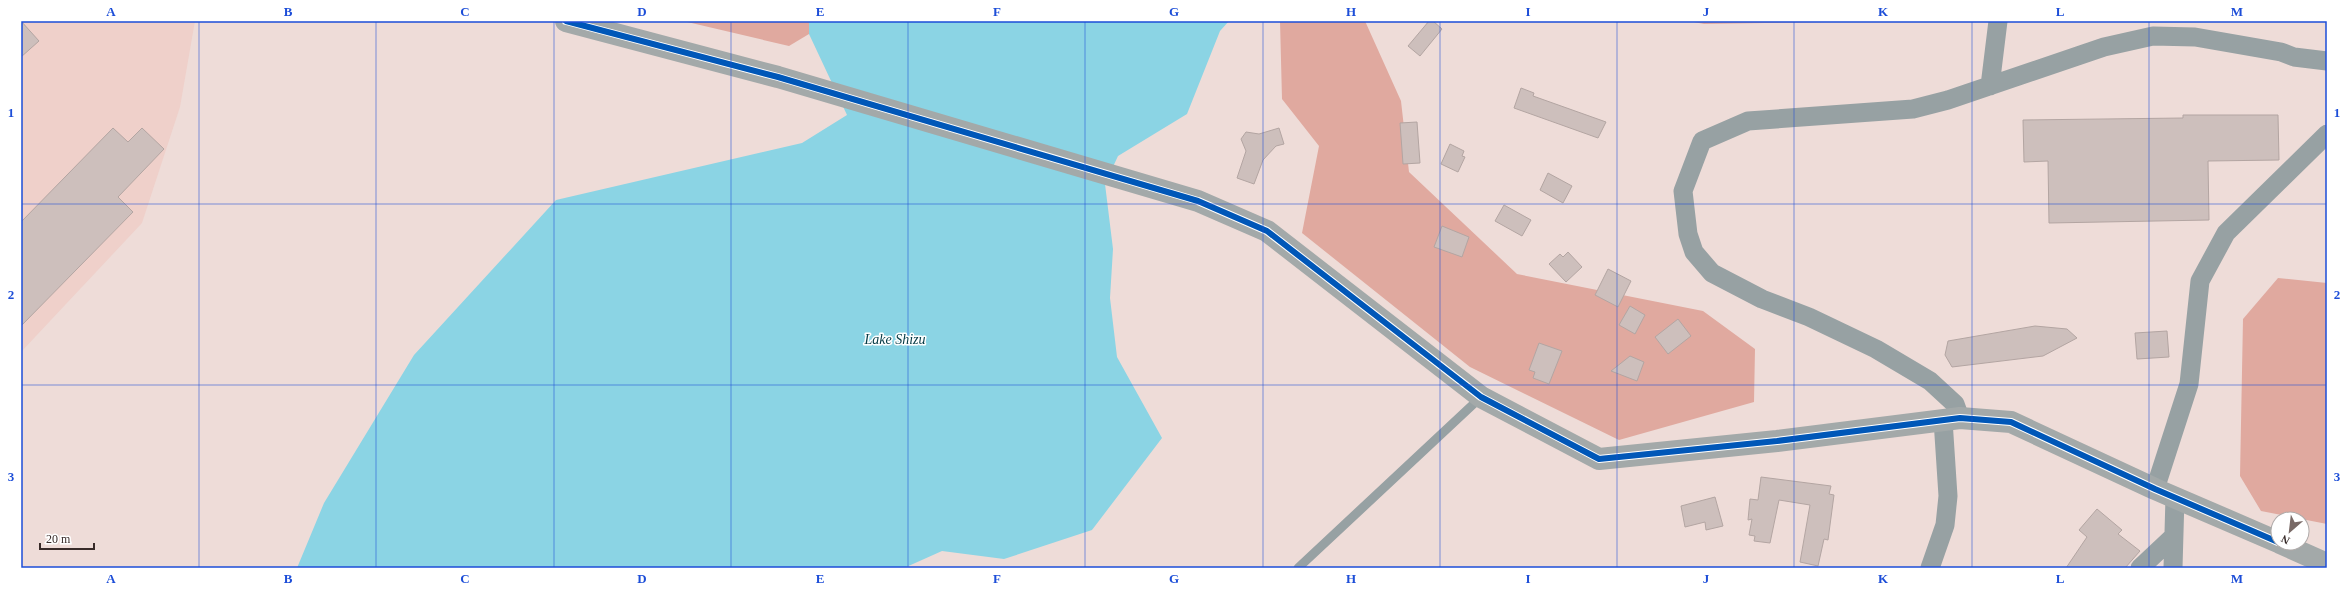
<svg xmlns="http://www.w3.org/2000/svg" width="2348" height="589" viewBox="0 0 2348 589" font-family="'Times New Roman',serif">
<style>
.built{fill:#efd0ca}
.forest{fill:#e0a99f}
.water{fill:#8bd4e4}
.building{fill:#cdbfbc;stroke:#b3a5a2}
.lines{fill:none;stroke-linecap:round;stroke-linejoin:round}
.lane{stroke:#97a1a3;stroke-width:9}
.street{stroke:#97a1a3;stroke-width:19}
.secondary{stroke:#a3a9a9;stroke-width:22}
.cycleway-casing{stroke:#fff;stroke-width:8}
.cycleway{stroke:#0057b8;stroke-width:6}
.grid{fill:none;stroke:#1d4ed8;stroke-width:1;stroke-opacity:0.55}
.labels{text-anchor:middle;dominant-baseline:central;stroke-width:3;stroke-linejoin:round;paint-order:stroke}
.water-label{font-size:14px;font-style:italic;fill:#043a45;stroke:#fff}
.neatline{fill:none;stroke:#1d4ed8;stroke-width:1.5}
.grid-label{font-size:13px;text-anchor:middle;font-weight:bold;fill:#1d4ed8}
</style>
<rect width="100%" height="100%" fill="#eedcd8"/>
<path class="built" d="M21,21H195L180,107L142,223L21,352Z"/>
<path class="forest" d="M683,21H809V34L789,46Z
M1280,21H1365L1401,101L1409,172L1517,274L1703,311L1755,349L1754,402L1619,440L1470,367L1302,233L1319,146L1282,99Z
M1689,21H1889L1704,24Z
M2278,278L2327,283V524L2261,511L2240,476L2243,319Z"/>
<path class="water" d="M809,21H1229L1220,31L1187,114L1118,156L1105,184L1113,249L1110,298L1117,357L1162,438L1092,530L1004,559L942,551L904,568H297L324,503L414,355L556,200L802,143L847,115L809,34Z"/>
<path class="building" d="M21,21L39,41L21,57Z
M1429,21H1433L1442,29L1420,56L1408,46Z
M1521,88L1534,93L1533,96L1606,122L1598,138L1514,108Z
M2183,115H2278L2279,160L2208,161L2209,220L2049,223L2048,161L2024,162L2023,120L2183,118Z
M1417,122L1420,163L1403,164L1400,123Z
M113,128L128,142L142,128L164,149L118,197L133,212L21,326V222Z
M1279,128L1284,144L1276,146L1263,160L1254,184L1237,178L1246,151L1241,139L1246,132L1259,134Z
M1450,144L1464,151L1462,156L1465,157L1458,172L1441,164Z
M1548,173L1572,186L1563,203L1540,190Z
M1504,205L1531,220L1522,236L1495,221Z
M1442,226L1469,237L1462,257L1434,247Z
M1568,252L1582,267L1566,282L1549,264L1560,254L1563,257Z
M1608,269L1631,281L1618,307L1595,295Z
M1630,306L1645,315L1635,334L1619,325Z
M1678,319L1691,336L1668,354L1655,337Z
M2035,326L2067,329L2077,338L2043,356L1952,367L1945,355L1948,341Z
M2167,331L2169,357L2137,359L2135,333Z
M1539,343L1562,351L1549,384L1533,378L1535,372L1529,370Z
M1630,356L1644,362L1637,381L1611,371Z
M1761,477L1831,486L1829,494L1834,495L1828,540L1824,539L1818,566L1800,562L1810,505L1779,500L1770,543L1754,541L1755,536L1749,535L1752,519L1748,520L1750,499L1758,500Z
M1715,497L1723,526L1706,530L1705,522L1685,527L1681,506Z
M2097,509L2122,530L2118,534L2140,551L2125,568H2066L2087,537L2079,530Z"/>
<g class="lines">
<path class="lane" d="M1298,568L1481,397"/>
<path class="street" d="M1990,86L1998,21
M1960,418L1955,404L1930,381L1876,349L1809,317L1762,299L1712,273L1694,252L1688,234L1683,191L1702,141L1748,121L1913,109L1948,100L2104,47L2153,36L2195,37L2281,52L2294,57L2327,61
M2155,489L2189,384L2200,281L2226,233L2327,134
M1930,568L1945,525L1948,496L1943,420
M2140,568L2173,537
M2173,568L2175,497"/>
<path class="secondary" d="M566,21L778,77L1198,201L1267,231L1481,397L1599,459L1777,441L1960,418L2011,422L2155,489L2278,542
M2280,543L2327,564"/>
<g class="cycleway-casing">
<path id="cycleway" d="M566,21L778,77L1198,201L1267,231L1481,397L1599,459L1777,441L1960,418L2011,422L2155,489L2278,542"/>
</g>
<use href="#cycleway" class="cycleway"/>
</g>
<path class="grid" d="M199,21V568M376,21V568M554,21V568M731,21V568M908,21V568M1085,21V568M1263,21V568M1440,21V568M1617,21V568M1794,21V568M1972,21V568M2149,21V568M21,204H2327M21,385H2327"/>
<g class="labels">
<g class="water-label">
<text x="895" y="339">Lake Shizu</text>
</g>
</g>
<rect width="2348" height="589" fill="none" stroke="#ffffff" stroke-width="44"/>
<g transform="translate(2290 531) rotate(208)"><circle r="19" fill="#ffffff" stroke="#afaaa9"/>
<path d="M0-3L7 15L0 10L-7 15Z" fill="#786966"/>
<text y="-6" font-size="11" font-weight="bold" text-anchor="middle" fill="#382b29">N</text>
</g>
<path d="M40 543v6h54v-6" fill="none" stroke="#382b29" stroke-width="2"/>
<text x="46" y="543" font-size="12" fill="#382b29" stroke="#ffffff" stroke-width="3" paint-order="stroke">20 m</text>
<rect x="22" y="22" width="2304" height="545" class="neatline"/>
<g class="grid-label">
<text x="111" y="16">A</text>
<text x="288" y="16">B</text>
<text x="465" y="16">C</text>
<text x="642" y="16">D</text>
<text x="820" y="16">E</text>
<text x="997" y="16">F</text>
<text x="1174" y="16">G</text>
<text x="1351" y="16">H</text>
<text x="1528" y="16">I</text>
<text x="1706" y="16">J</text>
<text x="1883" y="16">K</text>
<text x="2060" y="16">L</text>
<text x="2237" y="16">M</text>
<text x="11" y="117">1</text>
<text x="2337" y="117">1</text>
<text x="11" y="299">2</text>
<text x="2337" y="299">2</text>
<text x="11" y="481">3</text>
<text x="2337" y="481">3</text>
<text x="111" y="583">A</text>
<text x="288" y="583">B</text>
<text x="465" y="583">C</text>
<text x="642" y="583">D</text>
<text x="820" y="583">E</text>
<text x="997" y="583">F</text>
<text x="1174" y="583">G</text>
<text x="1351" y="583">H</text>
<text x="1528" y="583">I</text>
<text x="1706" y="583">J</text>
<text x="1883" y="583">K</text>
<text x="2060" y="583">L</text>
<text x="2237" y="583">M</text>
</g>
</svg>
